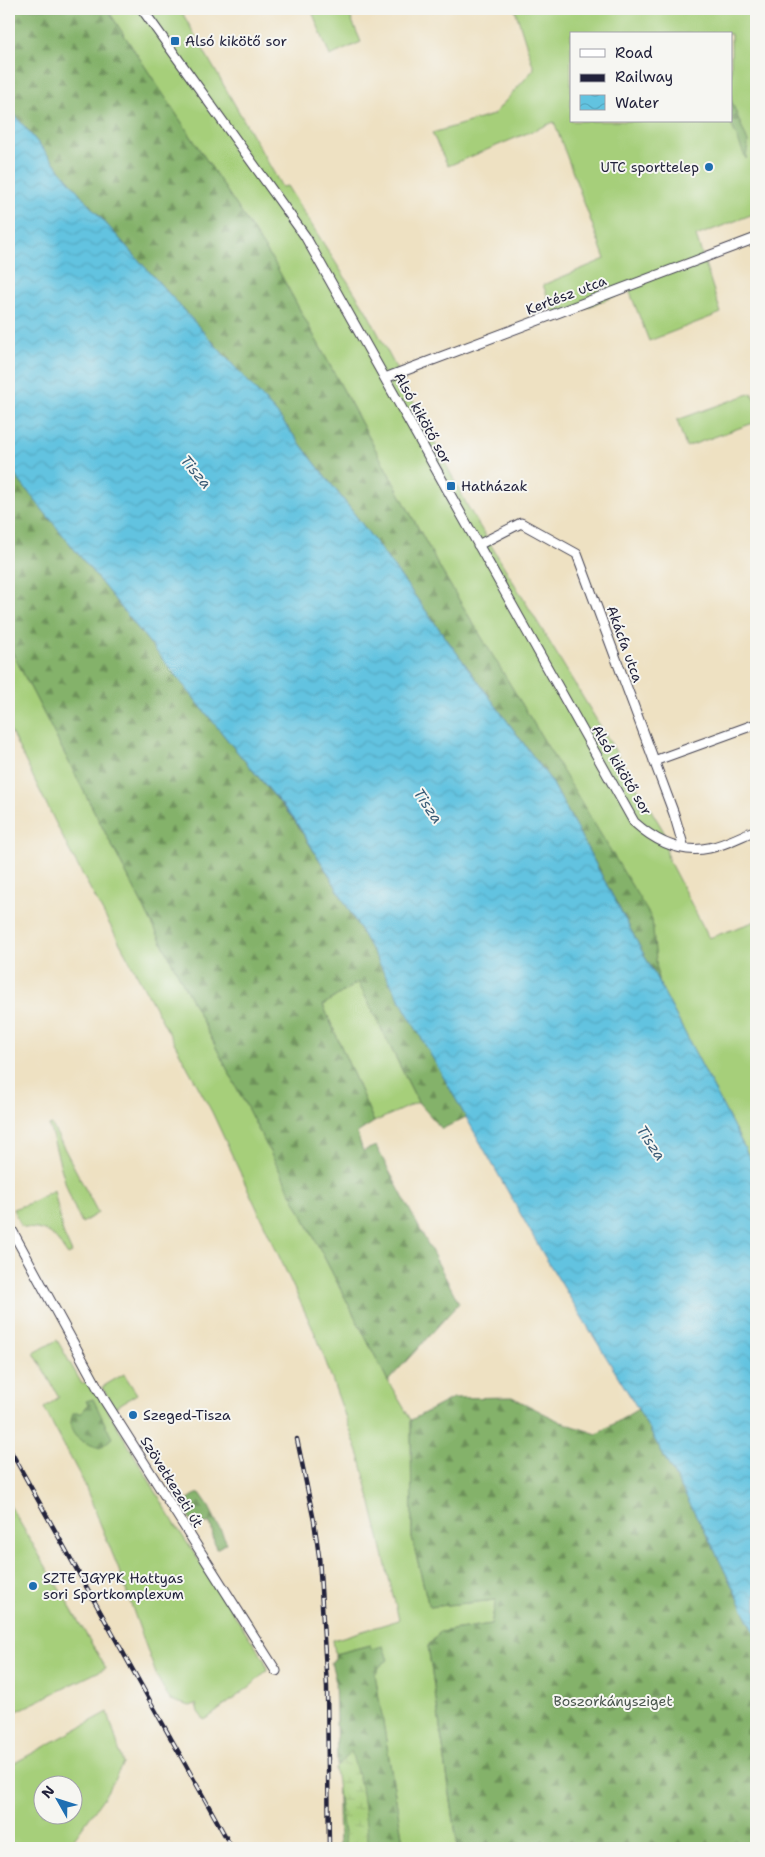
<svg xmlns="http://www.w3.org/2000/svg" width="765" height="1857" viewBox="0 0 765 1857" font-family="'Shantell Sans',sans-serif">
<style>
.grass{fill:#a6cf7a;stroke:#64785a;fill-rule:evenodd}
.forest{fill:url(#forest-firs);stroke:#536a52}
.wetland{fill:url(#wetland-marsh);stroke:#64785a}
.water{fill:url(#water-waves);stroke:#42728e}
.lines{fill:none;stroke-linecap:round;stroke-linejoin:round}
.street-casing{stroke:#413f4f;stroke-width:11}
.street{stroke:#fff;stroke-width:9}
.rail-casing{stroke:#22223b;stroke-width:4.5}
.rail{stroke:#f6f6f2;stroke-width:2.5;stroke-dasharray:8;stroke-linecap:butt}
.poi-dot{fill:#1f6fb2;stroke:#f6f6f2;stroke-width:2}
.labels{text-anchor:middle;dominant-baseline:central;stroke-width:4;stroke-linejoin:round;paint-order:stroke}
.poi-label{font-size:14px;fill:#22223b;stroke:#f6f6f2;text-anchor:start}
.street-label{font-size:14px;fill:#22223b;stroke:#f6f6f2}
.park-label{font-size:14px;fill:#4a564e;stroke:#f6f6f2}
.water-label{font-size:15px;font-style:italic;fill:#385a75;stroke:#f6f6f2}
</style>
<defs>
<pattern id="forest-firs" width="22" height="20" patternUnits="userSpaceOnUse" patternTransform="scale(1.25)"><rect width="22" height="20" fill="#84b26a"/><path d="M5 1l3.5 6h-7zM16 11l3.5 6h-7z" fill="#6c9058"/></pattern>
<pattern id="wetland-marsh" width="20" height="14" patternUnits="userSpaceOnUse" patternTransform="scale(1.25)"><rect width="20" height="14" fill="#a6cf7a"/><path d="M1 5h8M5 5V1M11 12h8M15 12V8" fill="none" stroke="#8fb16a"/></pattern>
<pattern id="water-waves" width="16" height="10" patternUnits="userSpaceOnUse" patternTransform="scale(1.25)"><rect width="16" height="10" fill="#62c3e0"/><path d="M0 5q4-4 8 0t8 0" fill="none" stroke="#55a7c1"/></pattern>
</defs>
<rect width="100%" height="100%" fill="#f6f6f2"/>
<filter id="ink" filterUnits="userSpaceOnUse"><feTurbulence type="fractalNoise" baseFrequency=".02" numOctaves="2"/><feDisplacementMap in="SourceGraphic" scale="10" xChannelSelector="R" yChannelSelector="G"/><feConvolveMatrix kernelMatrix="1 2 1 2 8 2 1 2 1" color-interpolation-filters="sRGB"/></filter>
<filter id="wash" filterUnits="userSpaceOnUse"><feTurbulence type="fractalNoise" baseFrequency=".0096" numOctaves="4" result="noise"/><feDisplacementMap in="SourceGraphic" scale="20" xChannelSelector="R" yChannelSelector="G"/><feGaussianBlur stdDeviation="1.12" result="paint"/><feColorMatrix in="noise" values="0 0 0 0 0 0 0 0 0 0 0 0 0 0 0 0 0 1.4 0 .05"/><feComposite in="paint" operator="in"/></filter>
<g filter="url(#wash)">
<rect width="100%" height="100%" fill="#eee1c2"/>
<path class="grass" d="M107,9H180L282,187L287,186L367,312L468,507L663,830L668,859L709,938L756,921V1170L658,981L651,919L441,570L275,264Z
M311,9H347L361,42L330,56Z
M515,9H756V213L696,236L721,313L649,341L629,290L557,320L543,285L605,259L554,122L448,166L432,133L493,115L534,69ZM571,34H731V121H571Z
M752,393L756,403V422L686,447L677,420Z
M9,646L388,1381L411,1420L412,1538L429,1607L496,1600L491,1624L440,1632L428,1646L458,1848H404L370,1645L335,1654L333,1640L399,1620L360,1458L318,1340L212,1112L69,850L9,728Z
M358,982L418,1102L374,1122L323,1005Z
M52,1125L98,1213L82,1223C65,1193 60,1159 49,1126Z
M54,1190L63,1233L72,1253L68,1255C61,1246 54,1232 41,1230C34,1228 28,1229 21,1226L13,1209L30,1203Z
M57,1340L82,1384L90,1380L176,1526L265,1661L267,1670L252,1685L208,1718L204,1720L198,1712L196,1704L190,1706L170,1700L157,1677L117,1565L83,1481L44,1408L59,1397L34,1353Z
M124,1374L137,1394L114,1408L102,1387Z
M9,1504L106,1668L9,1715Z
M108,1712L123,1764L104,1797L67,1848H9V1766ZM42,1784H72V1814H42Z"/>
<path class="forest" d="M9,9H107L275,264L441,570L652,919L658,981L552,782L359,520L278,415L91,207L9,108Z
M731,100L748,142L746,159L730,121H731Z
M9,468L234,748L294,820L331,878L466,1117L442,1129L418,1102L358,982L323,1005L374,1122L357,1133L363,1151L376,1146L459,1303L388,1381L9,646Z
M512,1397L561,1422L597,1434L638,1409L709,1539L756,1635V1848H458L428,1646L440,1632L491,1624L496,1600L429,1607L412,1538L411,1420L453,1398Z
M93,1399L112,1438L100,1448C81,1442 65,1436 73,1413H81L88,1405L86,1401Z
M200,1493L207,1503L227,1543L216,1549C213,1540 213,1532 210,1523H204L195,1527L183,1507C186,1500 192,1495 200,1493Z
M370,1645L371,1649L383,1646L388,1660L381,1665L375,1674L404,1848H339L335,1678L331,1662L335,1660V1654Z"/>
<path class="wetland" d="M351,1751L361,1787L369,1848H346L335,1769Z"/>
<path class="water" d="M9,108L91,207L278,415L359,520L552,782L658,981L756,1170V1635L709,1539L638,1409L542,1252L331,878L294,819L234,748L9,468Z"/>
</g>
<g filter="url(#ink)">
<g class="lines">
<g class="street-casing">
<path id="street" d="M142,9L305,236L634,822C654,840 680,854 709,848C725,845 741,836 756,830
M385,378L756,238
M478,545L521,523L577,554L674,814L684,848
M654,761L756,724
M9,1225L105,1401L276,1671"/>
</g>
<use href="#street" class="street"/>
<g class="rail-casing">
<path id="rail" d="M297,1439L314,1521L319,1556L327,1687L329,1848
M9,1448L232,1848"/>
</g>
<use href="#rail" class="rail"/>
</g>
</g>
<g class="poi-dot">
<rect x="170" y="36" width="10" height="10" rx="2.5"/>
<circle cx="709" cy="167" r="5"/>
<rect x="446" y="481" width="10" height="10" rx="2.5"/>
<circle cx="133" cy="1415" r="5"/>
<circle cx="33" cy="1586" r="5"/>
</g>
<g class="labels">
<g class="poi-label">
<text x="185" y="41">Alsó kikötő sor</text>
<text x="699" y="167" text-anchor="end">UTC sporttelep</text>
<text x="461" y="486">Hatházak</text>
<text x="143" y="1415">Szeged-Tisza</text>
<text x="43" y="1578">SZTE JGYPK Hattyas<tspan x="43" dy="16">sori Sportkomplexum</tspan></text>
</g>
<g class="street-label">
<text transform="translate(566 295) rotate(-21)">Kertész utca</text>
<text transform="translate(423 418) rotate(61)">Alsó kikötő sor</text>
<text transform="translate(625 644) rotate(70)">Akácfa utca</text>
<text transform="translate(622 770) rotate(59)">Alsó kikötő sor</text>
<text transform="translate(172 1482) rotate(58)">Szövetkezeti út</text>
</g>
<g class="park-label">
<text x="613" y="1701">Boszorkánysziget</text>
</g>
<g class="water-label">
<text transform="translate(196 472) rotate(50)">Tisza</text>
<text transform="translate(428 806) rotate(56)">Tisza</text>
<text transform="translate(651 1143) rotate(56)">Tisza</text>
</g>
</g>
<rect width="765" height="1857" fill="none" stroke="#f6f6f2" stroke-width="30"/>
<rect x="570" y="32" width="162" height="90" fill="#f6f6f2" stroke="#a1a1a9"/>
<rect x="580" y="49" width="25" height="8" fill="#ffffff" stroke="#a1a1a9"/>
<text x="615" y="58" font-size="15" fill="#22223b">Road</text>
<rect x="580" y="74" width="25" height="8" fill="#22223b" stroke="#a1a1a9"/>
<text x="615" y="82" font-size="15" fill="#22223b">Railway</text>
<rect x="580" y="95" width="25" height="15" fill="url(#water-waves)" stroke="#a1a1a9"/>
<text x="615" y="108" font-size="15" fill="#22223b">Water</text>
<g transform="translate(58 1800) rotate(309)"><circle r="24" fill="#f6f6f2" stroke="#a1a1a9"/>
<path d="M0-4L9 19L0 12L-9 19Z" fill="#1f6fb2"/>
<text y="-8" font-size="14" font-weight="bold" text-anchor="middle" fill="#22223b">N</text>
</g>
</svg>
